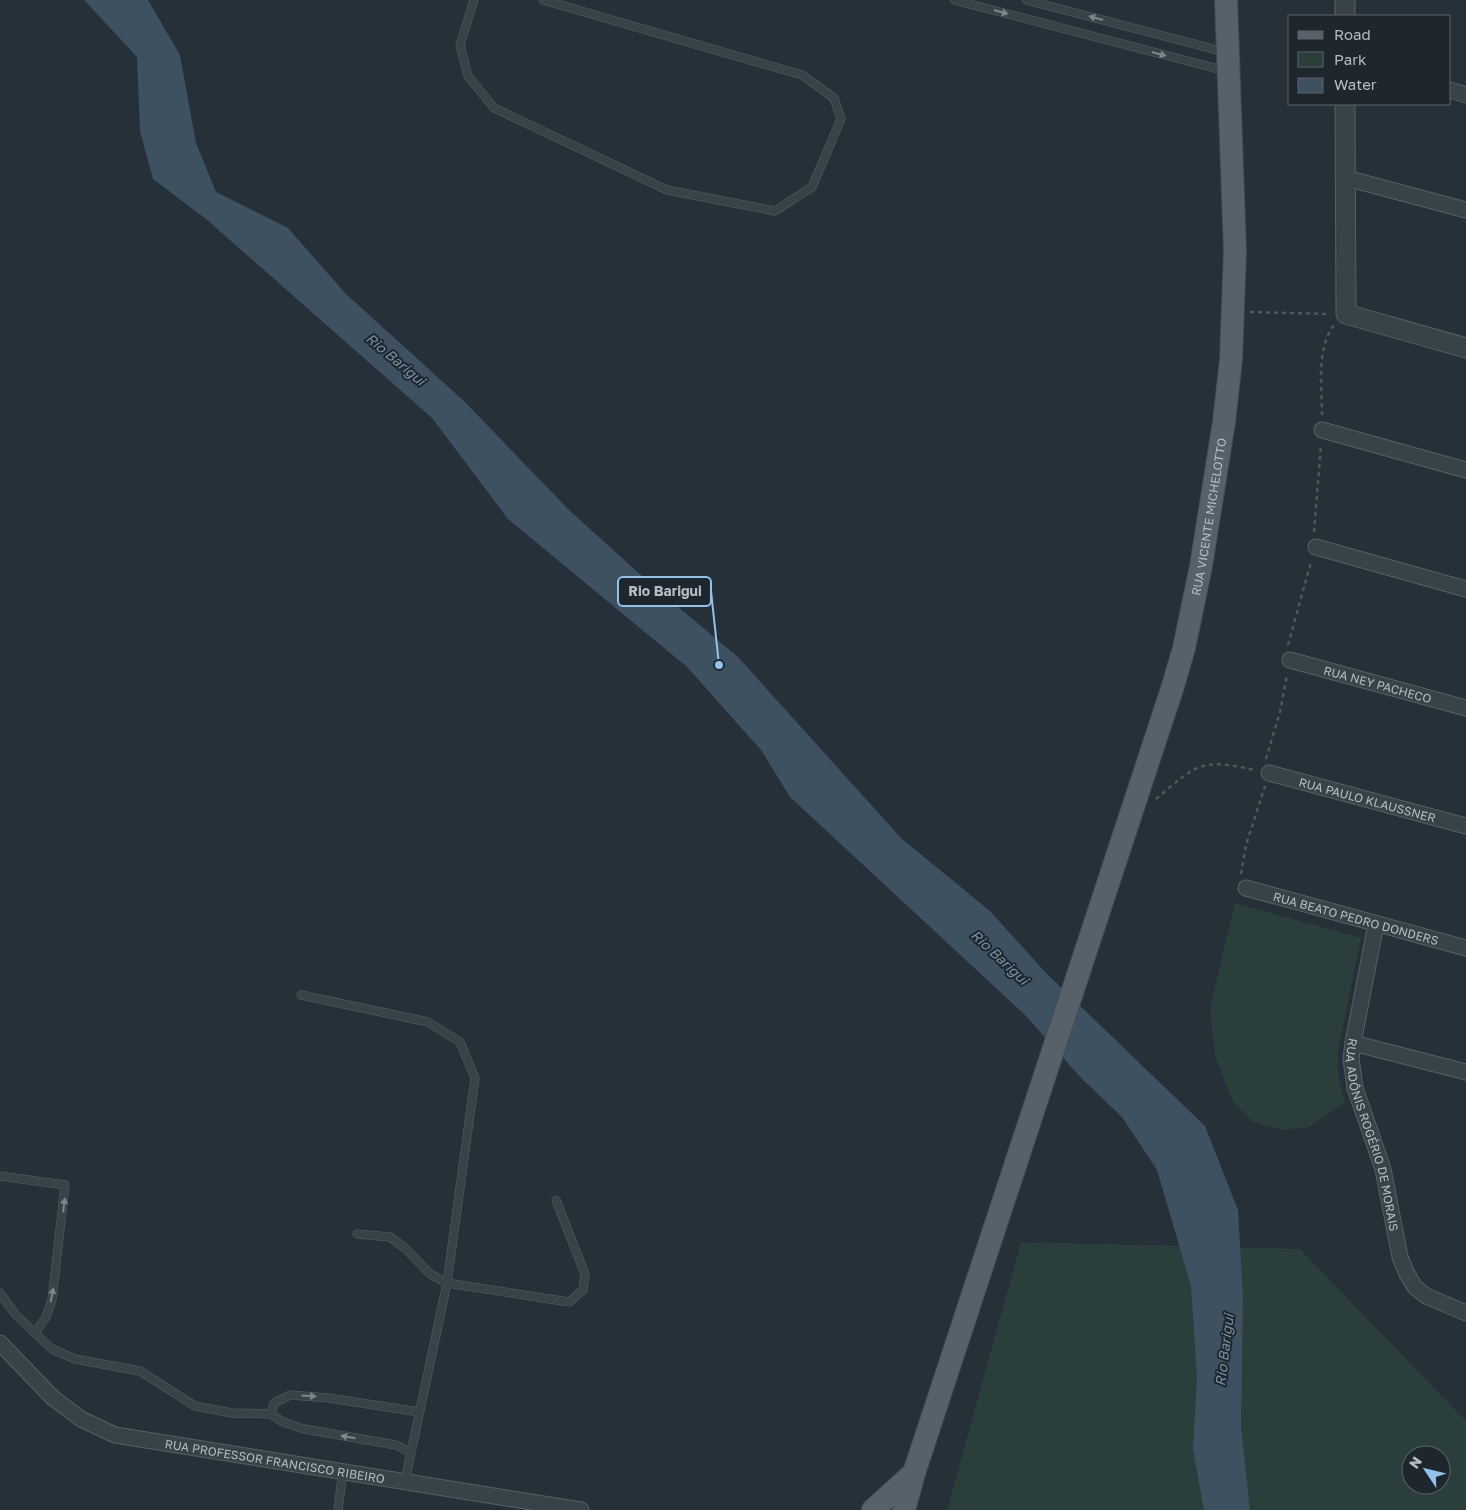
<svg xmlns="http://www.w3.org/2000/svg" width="1466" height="1510" viewBox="0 0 1466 1510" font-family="'Golos Text',sans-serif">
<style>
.green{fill:#2a3e3b;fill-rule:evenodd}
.water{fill:#3d5160}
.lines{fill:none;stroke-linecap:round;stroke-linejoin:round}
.service-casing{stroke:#576067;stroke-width:9}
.minor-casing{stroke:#576067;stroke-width:17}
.tertiary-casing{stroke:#576067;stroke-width:21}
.primary-casing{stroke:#424b52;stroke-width:24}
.path{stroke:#495b5a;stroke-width:2.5;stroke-dasharray:4 4;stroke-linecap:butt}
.service{stroke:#384249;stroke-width:8}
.minor{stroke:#384249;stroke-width:15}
.tertiary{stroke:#384249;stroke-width:19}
.primary{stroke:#576169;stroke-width:22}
.oneway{fill:#7c868d}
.labels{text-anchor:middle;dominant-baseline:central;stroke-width:4;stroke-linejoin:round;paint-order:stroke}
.street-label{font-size:12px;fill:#b4bdc5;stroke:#1e272e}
.water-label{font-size:14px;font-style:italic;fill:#7892a5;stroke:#1e272e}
.leader{fill:none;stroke:#92c3ec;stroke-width:2}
.callout-dot{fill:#92c3ec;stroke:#1e272e;stroke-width:2}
.callout{fill:#1e272e;stroke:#92c3ec;stroke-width:2}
.callout-label{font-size:14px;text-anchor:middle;font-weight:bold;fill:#b4bdc5}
</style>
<rect width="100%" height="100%" fill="#253039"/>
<path class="green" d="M1235,903L1361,938L1338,1052V1073L1345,1103L1309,1127L1282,1130L1253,1122L1233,1102L1215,1056L1210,1007Z
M1021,1242L1300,1249L1466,1421V1510H947ZM1411,1455H1441V1485H1411Z"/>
<path class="water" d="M84,0H148L180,55L196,143L216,192L288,228L345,293L465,402L569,510L653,586L738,657L901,838L990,911L1046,973L1205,1126L1238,1210L1243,1297L1241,1426L1250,1510H1204L1193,1449L1197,1378L1191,1286L1157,1170L1122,1117L1082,1079L1025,1015L790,797L761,750L687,667L508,519L432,418L206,219L153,179L140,131L137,57Z"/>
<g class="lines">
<g class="service-casing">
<path id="service" d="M474,0L460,45L468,76L494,108L667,190L775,211L812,187L841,119L834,98L802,75L543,0
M954,0L1226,71
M1026,0L1225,52
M301,995L428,1022L460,1042L475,1078L447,1283L405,1481
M0,1176L65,1185L52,1300L46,1317L35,1333
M357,1234L390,1237L405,1248L430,1274L447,1283L569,1302L583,1290L585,1274L556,1200
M0,1293L15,1314L52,1349L75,1359L140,1371L195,1406L232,1413L271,1414L283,1422L304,1429L396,1445L411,1453
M271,1414L274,1403L290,1395L329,1398L419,1412
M338,1510L343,1470"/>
</g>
<g class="minor-casing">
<g id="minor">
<path d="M1450,90L1466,95"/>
<path d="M1346,178L1466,210"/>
<path d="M1322,430L1466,470"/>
<path d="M1316,547L1466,589"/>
<path id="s1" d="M1290,660L1466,708"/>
<path id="s2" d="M1269,773L1466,826"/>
<path id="s3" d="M1246,888L1466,948"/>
<path id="s4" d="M1376,924L1353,1043L1351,1059L1355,1088L1383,1169L1400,1257L1407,1274L1415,1287L1426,1296L1466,1313"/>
<path d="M1353,1043L1466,1072"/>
<path id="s5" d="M0,1343L53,1398L81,1419L115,1435L581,1510"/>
</g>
</g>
<g class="tertiary-casing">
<path id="tertiary" d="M1345,0V16
M1345,104L1346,314L1466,348"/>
</g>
<g class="primary-casing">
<g id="primary">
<path d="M873,1510L914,1473"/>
<path id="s6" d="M904,1510L914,1473L1173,686L1184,648L1201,566L1224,422L1231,360L1235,251L1226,0"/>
</g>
</g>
<path class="path" d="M1250,312L1330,314
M1322,415C1322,387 1316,349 1334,325
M1314,532L1321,445
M1288,645L1311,562
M1266,759L1280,712L1287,675
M1156,799C1198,764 1199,758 1255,770
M1241,874L1246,845L1265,786"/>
<use href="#service" class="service"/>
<use href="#minor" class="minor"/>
<use href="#tertiary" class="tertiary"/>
<use href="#primary" class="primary"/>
</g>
<defs><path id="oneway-solid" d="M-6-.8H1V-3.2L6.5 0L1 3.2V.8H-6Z" transform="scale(1.25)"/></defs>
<g class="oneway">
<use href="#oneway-solid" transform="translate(1001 12) rotate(15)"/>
<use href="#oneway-solid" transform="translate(1096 18) rotate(-165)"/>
<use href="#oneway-solid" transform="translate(1159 54) rotate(15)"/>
<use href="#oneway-solid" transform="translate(64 1205) rotate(-83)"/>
<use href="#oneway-solid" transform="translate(52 1295) rotate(-79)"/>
<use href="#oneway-solid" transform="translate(309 1396) rotate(4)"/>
<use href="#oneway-solid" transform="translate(348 1437) rotate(-170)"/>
</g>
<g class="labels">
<g class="street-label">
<text stroke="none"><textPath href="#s6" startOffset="1040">RUA VICENTE MICHELOTTO</textPath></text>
<text stroke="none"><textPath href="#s1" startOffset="91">RUA NEY PACHECO</textPath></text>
<text stroke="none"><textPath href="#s2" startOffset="102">RUA PAULO KLAUSSNER</textPath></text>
<text stroke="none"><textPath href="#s3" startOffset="114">RUA BEATO PEDRO DONDERS</textPath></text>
<text stroke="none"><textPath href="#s4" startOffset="216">RUA ADÔNIS ROGÉRIO DE MORAIS</textPath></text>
<text stroke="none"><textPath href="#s5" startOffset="311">RUA PROFESSOR FRANCISCO RIBEIRO</textPath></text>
</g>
<g class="water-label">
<text transform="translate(396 359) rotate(40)">Rio Barigui</text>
<text transform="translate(1000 957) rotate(43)">Rio Barigui</text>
<text transform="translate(1224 1350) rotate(-83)">Rio Barigui</text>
</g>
</g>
<path class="leader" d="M719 665L711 591"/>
<circle class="callout-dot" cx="719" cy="665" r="5"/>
<rect class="callout" x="618" y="577" width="93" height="29" rx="5"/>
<g class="callout-label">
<text x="665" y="596">Rio Barigui</text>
</g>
<rect x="1288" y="15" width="162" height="90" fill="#1e272e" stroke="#5a636a"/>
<rect x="1298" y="31" width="25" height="8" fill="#576169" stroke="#5a636a"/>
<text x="1334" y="40" font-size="15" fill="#b4bdc5">Road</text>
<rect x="1298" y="52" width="25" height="15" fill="#2a3e3b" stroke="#5a636a"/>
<text x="1334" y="65" font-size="15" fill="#b4bdc5">Park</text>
<rect x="1298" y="78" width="25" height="15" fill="#3d5160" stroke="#5a636a"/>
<text x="1334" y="90" font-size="15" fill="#b4bdc5">Water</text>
<g transform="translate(1426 1470) rotate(305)"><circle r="24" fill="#1e272e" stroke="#5a636a"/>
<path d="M0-4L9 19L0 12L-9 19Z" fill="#92c3ec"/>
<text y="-8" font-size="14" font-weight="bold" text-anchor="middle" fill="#b4bdc5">N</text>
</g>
</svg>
